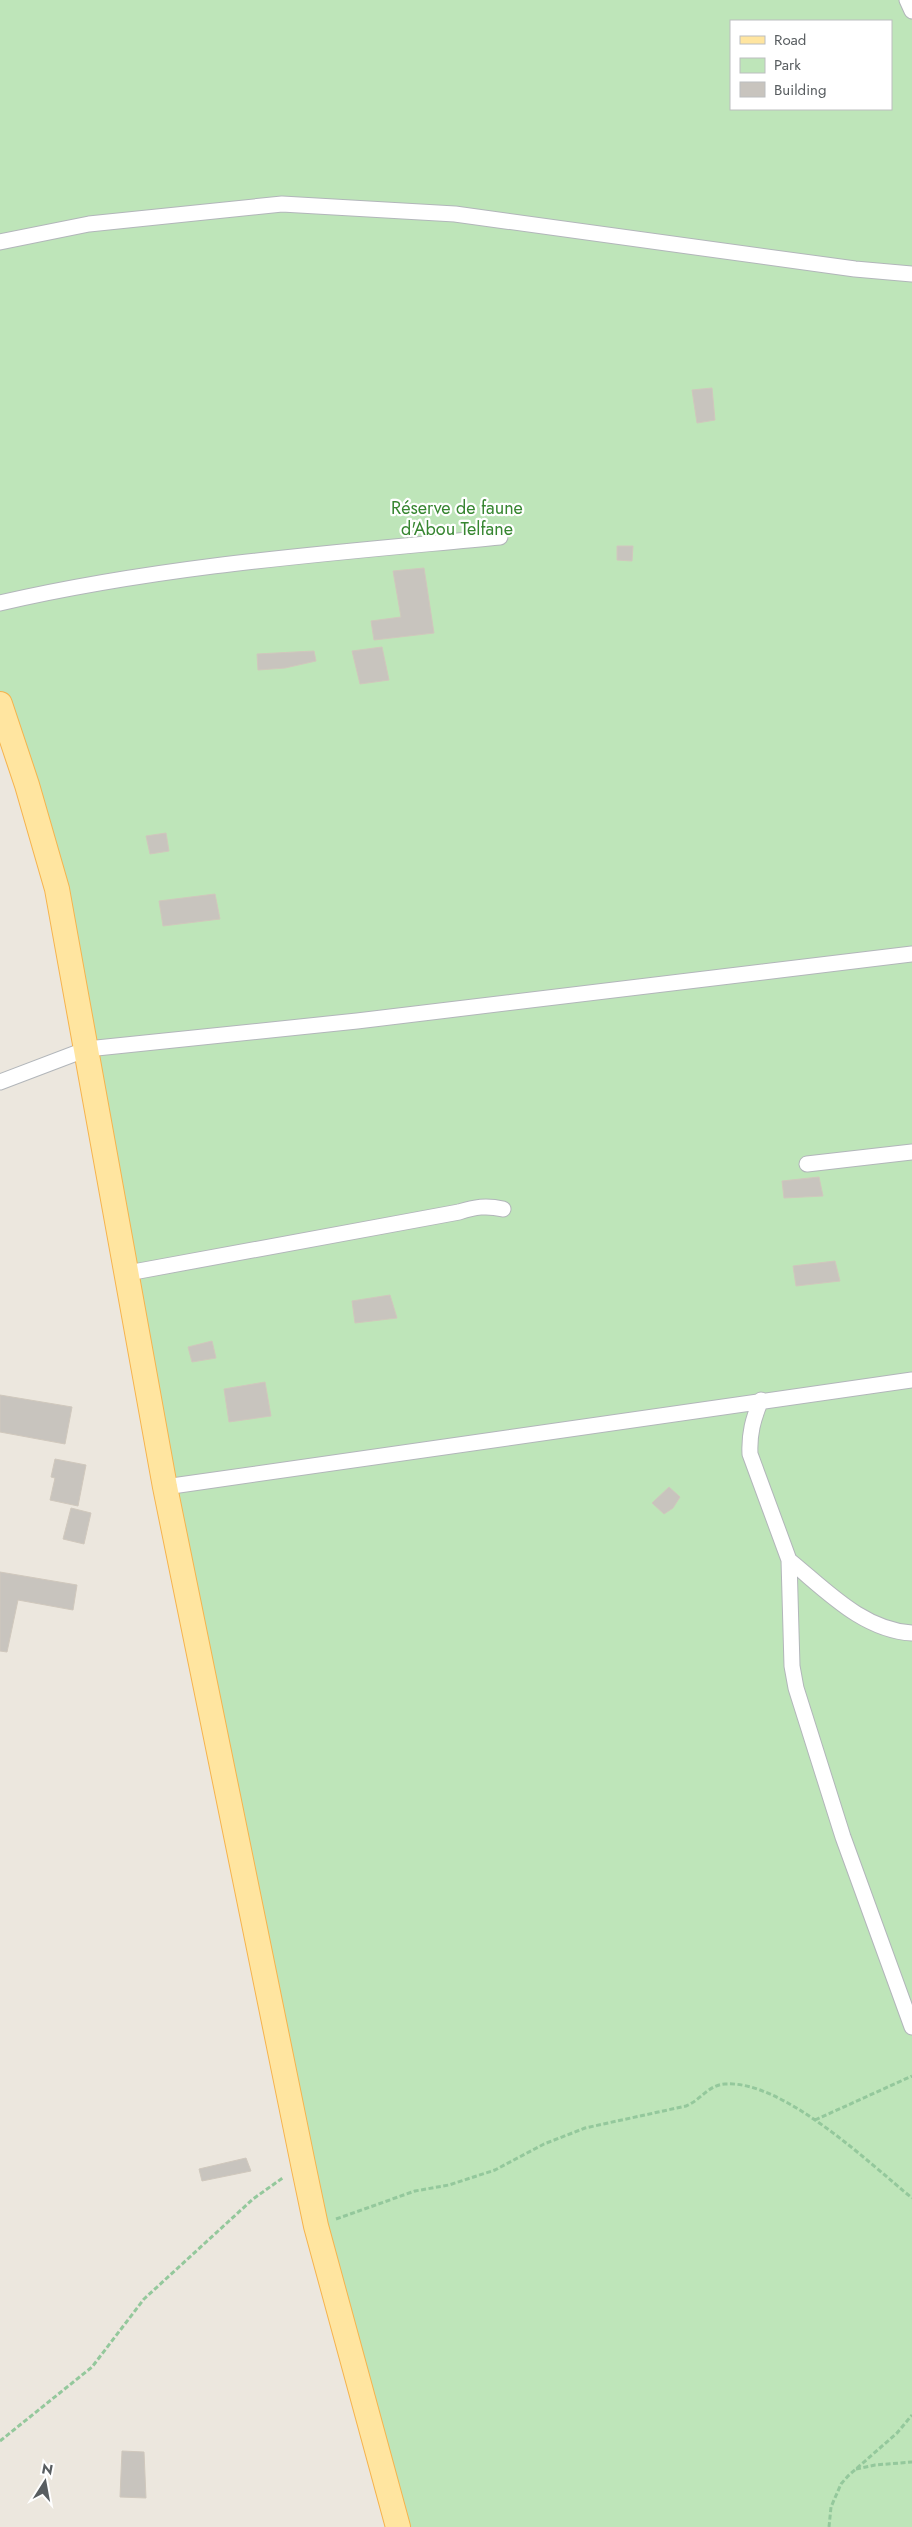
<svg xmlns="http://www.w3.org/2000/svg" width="912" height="2527" viewBox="0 0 912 2527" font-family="Jost,sans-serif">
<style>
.green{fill:#bee5b9;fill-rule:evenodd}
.building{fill:#c8c4be;stroke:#d0c8bd}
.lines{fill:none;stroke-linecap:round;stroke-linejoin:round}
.minor-casing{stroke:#b2b6ba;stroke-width:17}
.primary-casing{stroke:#f6b34d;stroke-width:26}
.path{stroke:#94c89c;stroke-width:3;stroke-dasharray:5 2.5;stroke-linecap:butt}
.minor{stroke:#fff;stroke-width:15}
.primary{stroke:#ffe5a0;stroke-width:24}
.labels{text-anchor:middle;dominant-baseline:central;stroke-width:4.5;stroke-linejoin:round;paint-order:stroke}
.park-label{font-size:18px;fill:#378631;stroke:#fff}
</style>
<rect width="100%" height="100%" fill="#ece7de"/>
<path class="green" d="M0,0H912V2527H398L316,2226L57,890L0,704ZM731,21H891V109H731Z"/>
<path class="building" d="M712,388L715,420L697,423L692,390Z
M617,546H633L632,561L617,560Z
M424,568L434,633L374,640L371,621L401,617L393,571Z
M382,647L389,680L360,684L352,651Z
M314,651L316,661L285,668L258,670L257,654Z
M166,833L169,851L150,854L146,836Z
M215,894L220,919L163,926L159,901Z
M819,1177L823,1196L784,1198L782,1181Z
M835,1261L840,1281L796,1286L793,1266Z
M390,1295L397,1318L355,1323L352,1301Z
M212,1341L216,1358L192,1362L188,1347Z
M265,1382L271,1416L229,1422L224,1389Z
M0,1395L72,1407L65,1444L0,1432Z
M55,1459L86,1465L78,1506L50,1500L55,1478L51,1477Z
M669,1487L680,1497L673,1508L664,1514L652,1503Z
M71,1508L91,1513L84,1544L63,1539Z
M0,1572L77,1585L73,1610L18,1600L7,1652L0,1651Z
M246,2158L251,2171L202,2181L199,2169Z
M122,2451L144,2452L146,2498L120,2497Z"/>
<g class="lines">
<g class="minor-casing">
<path id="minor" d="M907,0L912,11
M0,242L89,224L282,204L455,214L855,269L912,274
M0,603C164,565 333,553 500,537
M0,1082L87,1049L357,1021L912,954
M807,1164L912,1152
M128,1273L459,1212C475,1207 486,1205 503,1209
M761,1400C753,1419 749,1434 750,1454L789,1560L792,1666L796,1688L843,1837L912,2027
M165,1487L912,1380
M789,1560C825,1589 862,1630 912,1633"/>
</g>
<g class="primary-casing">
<path id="primary" d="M0,704L27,785L57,889L165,1487L303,2164L316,2226L398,2527"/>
</g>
<path class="path" d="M815,2120L912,2076
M336,2219L415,2191L449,2185L495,2170L544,2144L585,2128L686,2106C701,2100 708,2085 725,2084C783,2080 869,2163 912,2198
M0,2441L92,2367L144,2299L253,2199L284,2177
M856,2469L875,2465L912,2462
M829,2527L831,2507L841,2484L848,2476L897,2433L912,2415"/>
<use href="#minor" class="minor"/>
<use href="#primary" class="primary"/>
</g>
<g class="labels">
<g class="park-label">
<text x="457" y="508">Réserve de faune<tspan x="457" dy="21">d'Abou Telfane</tspan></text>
</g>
</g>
<rect x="730" y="20" width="162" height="90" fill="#ffffff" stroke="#bcbebf"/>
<rect x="740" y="36" width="25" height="8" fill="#ffe5a0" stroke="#bcbebf"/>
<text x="774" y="45" font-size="15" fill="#585d60">Road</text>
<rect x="740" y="58" width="25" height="15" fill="#bee5b9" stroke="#bcbebf"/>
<text x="774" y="70" font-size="15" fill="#585d60">Park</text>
<rect x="740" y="82" width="25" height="15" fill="#c8c4be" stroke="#bcbebf"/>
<text x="774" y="95" font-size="15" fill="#585d60">Building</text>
<g transform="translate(45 2482) rotate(11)" stroke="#ffffff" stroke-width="4" paint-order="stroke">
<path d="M0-4L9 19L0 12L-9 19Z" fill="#585d60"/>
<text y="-8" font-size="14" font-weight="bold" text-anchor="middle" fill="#585d60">N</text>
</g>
</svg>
